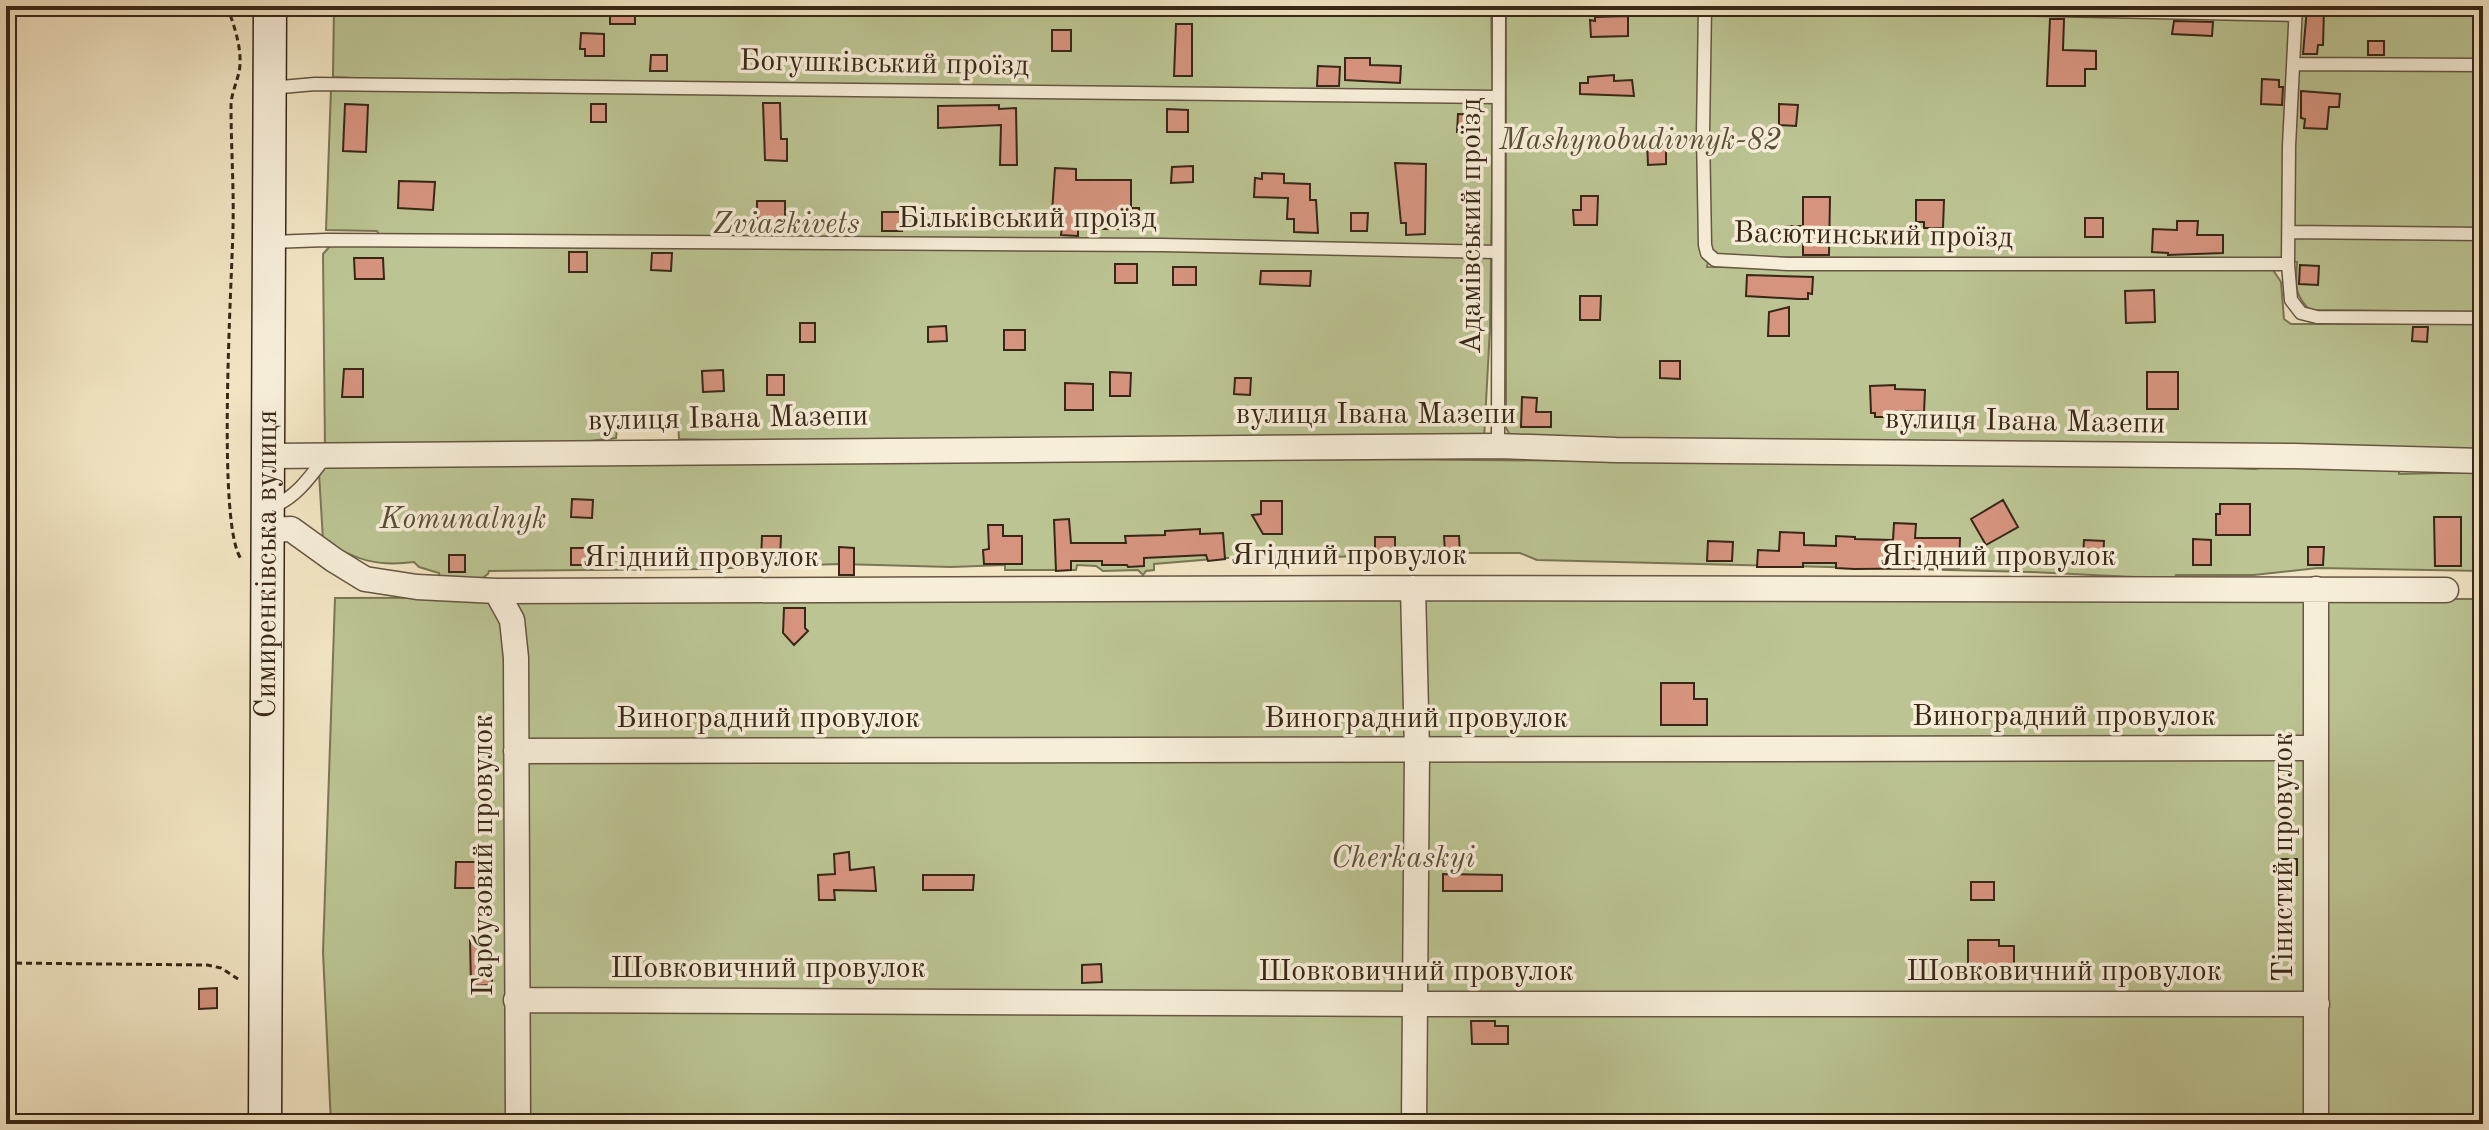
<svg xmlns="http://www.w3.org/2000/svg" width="2489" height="1130" viewBox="0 0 2489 1130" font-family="'Old Standard TT',serif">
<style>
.green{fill:#bcc493;stroke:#7a7654;stroke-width:2}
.building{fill:#d6947f;stroke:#382716;stroke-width:2}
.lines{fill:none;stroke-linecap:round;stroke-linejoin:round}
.service-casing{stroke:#665642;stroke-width:15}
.minor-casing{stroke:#665642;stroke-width:27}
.secondary-casing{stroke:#382716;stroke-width:35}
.path{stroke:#382716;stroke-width:3;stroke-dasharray:6 4;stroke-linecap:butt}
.service{stroke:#f7eed9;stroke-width:12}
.minor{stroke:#f7eed9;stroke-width:24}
.secondary{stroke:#f7eed9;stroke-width:32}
.labels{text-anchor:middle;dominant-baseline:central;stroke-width:7;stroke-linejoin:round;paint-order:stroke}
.street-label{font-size:30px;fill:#382716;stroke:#f7eed9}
.park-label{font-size:30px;font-style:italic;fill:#594e35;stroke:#f7eed9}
</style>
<rect width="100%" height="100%" fill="#f2e5c4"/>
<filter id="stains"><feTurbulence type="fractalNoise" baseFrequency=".0025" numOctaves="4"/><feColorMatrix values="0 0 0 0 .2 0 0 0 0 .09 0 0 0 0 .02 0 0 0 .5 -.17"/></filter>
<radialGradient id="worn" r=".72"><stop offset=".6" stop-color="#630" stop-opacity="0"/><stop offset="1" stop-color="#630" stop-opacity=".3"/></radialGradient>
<path class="green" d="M334,6H1491L1493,112L1490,328L1484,439L792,442L679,439L678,422L618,421L616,438L562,444L325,449L323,254L331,245L384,243L377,231L326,230L331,89L375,79L333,77Z
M1506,6H2483V312L2310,310C2293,294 2296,284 2297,262L2274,260L1709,257L1707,267L2273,270L2281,282L2284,319L2291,324H2483V449L1512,438L1506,428Z
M1366,459L2179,466L2255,469L2266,467L2399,470V474L2483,472V571L2318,568L2254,575H2176L2174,579L2030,572L1537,560L1520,553H1460L1297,558H1226L1154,564V570L1146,571L1143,575L1138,570L1103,571L1096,566L1077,565L1076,570H1005V565L951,567L839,564L705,569L489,571L488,574L481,579L440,578L439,573L419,567L414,562C376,567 356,560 323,540L319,473L323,465Z
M1654,594L1867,598L2483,599V1124H331L323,952L335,598Z"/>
<path class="building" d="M610,6H635V24H610Z
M2307,8H2324L2323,45H2318L2317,54H2303Z
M1628,16V36L1591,37L1590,20L1595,21V17Z
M2050,19H2064L2063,50L2096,51V69H2085V86H2047Z
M2174,21L2213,22L2212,36L2172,34Z
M1176,24H1192V76H1174Z
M1052,30H1071V51H1052Z
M581,33L604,34V56H585V49H580Z
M2368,41H2384V55H2368Z
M651,55H667V71H650Z
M1345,58H1370V65L1401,66L1400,83L1345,80Z
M1318,66L1340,67L1339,86H1317Z
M1614,75V81L1632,80L1634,96L1580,94V83H1588V77Z
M2262,79L2279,80V87H2283L2282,105L2261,104Z
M2301,91L2340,94L2339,107H2329L2327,129L2304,128L2305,119L2301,118Z
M763,103H780L781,139H787V161L765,160Z
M345,104L368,105L366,152L343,151Z
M591,104H606V122H591Z
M1779,104L1798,105L1796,126L1779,125Z
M999,105V109L1016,108L1017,165H1000L1001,125L938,128V106Z
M1167,109L1188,110V132H1167Z
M1458,114L1481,115L1480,133L1457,132Z
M1666,141V164L1648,165L1647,142Z
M1395,163L1426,164L1425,234L1406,235V223H1401Z
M1193,166V182L1171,183L1172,167Z
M1055,168L1076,169V180H1131V208H1139V229H1078V236L1061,235L1062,227H1051Z
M1262,173L1284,174V183L1310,184V200H1316L1318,233L1294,232V219H1287L1288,198L1254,197L1255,178L1262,179Z
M399,181L435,182L433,210L398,208Z
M1581,196H1598L1597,225H1574L1573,210H1581Z
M1803,197H1830L1829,255H1803V243H1786L1785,226H1803Z
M1916,200H1944L1943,228H1924V222H1916Z
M757,201H785V222L757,223Z
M882,212H902V231H882Z
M1351,213H1368L1367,231H1351Z
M2085,218H2103V237H2085Z
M2177,221H2198L2197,235H2223V253L2168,255V253L2152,252L2153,229L2177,230Z
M569,252H587V272H569Z
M652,253H672L671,271L651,270Z
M354,258H383L384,279H355Z
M1115,264H1137V283H1115Z
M2300,265L2319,266L2318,285L2299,284Z
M1173,267H1196V285H1173Z
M1261,271H1311L1310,286L1260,284Z
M1747,275L1813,277L1812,294L1808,293V299H1798L1746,296Z
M2154,290L2155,322L2126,323L2125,291Z
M1580,296H1601L1600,320H1580Z
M1789,307V336H1768L1769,312Z
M800,323H815V342H800Z
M946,326L947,341L928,342V327Z
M2413,327H2428L2427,342L2412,341Z
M1004,330H1025V350H1004Z
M1660,361H1680V379L1660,378Z
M344,369H363V397H342Z
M723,370L724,391L703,392L702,371Z
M1110,372L1131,373L1130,396H1110Z
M2147,372H2178V409H2147Z
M767,375H784V395H767Z
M1235,378H1251L1250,395L1234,394Z
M1065,383L1093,384V410H1065Z
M1895,385V389L1925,390L1924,412L1906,411V417H1875V413H1871L1870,386Z
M1522,397L1537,398L1536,412H1551V427H1521Z
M572,499L593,500L592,518L571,517Z
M2003,500L2018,527L1986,545L1971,519Z
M1261,501H1282V534H1263L1252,515L1261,514Z
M2220,504H2250V535H2216V514H2220Z
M2434,517H2461V566H2435Z
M1069,519L1071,543H1126L1125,536L1165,535V531L1200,529V534L1223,533L1225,559L1208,561L1206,555L1144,558V566L1128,567L1127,565H1102V561H1071V570L1056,571L1054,520Z
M1894,523L1916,524L1915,538H1960L1959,568L1854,569L1836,568V563H1803V567H1757L1758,550L1779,551L1780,532L1804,533V545L1836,546V536L1855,537V539L1893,540Z
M988,525H1003V536H1022V564H984L983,550L989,549Z
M762,536H781L780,560L761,559Z
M1444,536H1459L1460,553H1445Z
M1375,537H1395V551L1375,552Z
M2193,539L2211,540V565H2193Z
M2084,540L2104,541L2103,558L2083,557Z
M1708,541L1733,542L1732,561H1707Z
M839,547L854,548V575H839Z
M2308,547H2324L2323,565H2308Z
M571,548H588V565H571Z
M449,555H465V572H449Z
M784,608H805V628L808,631L794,645L783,633Z
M1661,683H1694V699H1707V725H1661Z
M849,852L850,870L874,867L876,891L834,890L835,900H819L818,875L835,874L834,854Z
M2281,859H2297V875H2281Z
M456,862H484V888H455Z
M1443,874L1502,875V891H1443Z
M923,875H974L973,890H923Z
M1971,882H1994V900H1971Z
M470,939H491L492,985L471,986Z
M1968,940H1999V946H2014V973L1968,976Z
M1101,964L1102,982L1082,983V965Z
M217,988V1008L199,1009V989Z
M1471,1021H1495V1026H1508V1044H1472Z"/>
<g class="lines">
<g class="service-casing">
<path id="service" d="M1705,6L1703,133L1705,245L1707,253L1715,260L1788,264H2288
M1866,6L2295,15
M2296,6L2289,146L2288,264L2291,300L2301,313L2317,317L2483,318
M2295,64L2483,65
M270,88L315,84L1498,97
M2290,232L2483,234
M270,242L326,240L1162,245L1497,252
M1498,446L1499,6
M271,507C295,499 311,476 326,456"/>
</g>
<g class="minor-casing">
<path id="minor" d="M270,456L1498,446L1616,450L2294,456L2483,461
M269,530L291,529L334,560L365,579L417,587L496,591L1413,588L2446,590
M1413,588L1417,751L1414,1124
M2316,589V1124
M496,591L512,620L516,658L518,1124
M516,751L2315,748
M516,1000L1415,1004H2317"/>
</g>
<g class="secondary-casing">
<g id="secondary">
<path id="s1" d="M265,1124L270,6"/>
</g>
</g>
<path class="path" d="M227,6C234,25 241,45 240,65C239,79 231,92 231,106C231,147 234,188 233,228C232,281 216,531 242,560
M6,963L207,965L221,968L238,979"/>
<use href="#service" class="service"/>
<use href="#minor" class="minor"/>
<use href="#secondary" class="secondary"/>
</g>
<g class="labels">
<g class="street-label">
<text transform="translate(884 64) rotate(1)">Богушківський проїзд</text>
<text x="1027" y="219">Більківський проїзд</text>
<text transform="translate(1472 226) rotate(-90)">Адамівський проїзд</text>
<text transform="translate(1873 236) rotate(1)">Васютинський проїзд</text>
<text x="1376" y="415">вулиця Івана Мазепи</text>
<text transform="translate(728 419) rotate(-1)">вулиця Івана Мазепи</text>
<text transform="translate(2025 422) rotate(1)">вулиця Івана Мазепи</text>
<text x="1349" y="556">Ягідний провулок</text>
<text x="1998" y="557">Ягідний провулок</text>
<text x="701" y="558">Ягідний провулок</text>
<text stroke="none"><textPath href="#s1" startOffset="560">Симиренківська вулиця</textPath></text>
<text x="2064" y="717">Виноградний провулок</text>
<text x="768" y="719">Виноградний провулок</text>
<text x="1416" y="719">Виноградний провулок</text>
<text transform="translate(484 855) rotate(-90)">Гарбузовий провулок</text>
<text transform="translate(2284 857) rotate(-90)">Тінистий провулок</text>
<text x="768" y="969">Шовковичний провулок</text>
<text x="1416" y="972">Шовковичний провулок</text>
<text x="2064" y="972">Шовковичний провулок</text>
</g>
<g class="park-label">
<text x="1640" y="141">Mashynobudivnyk-82</text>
<text x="786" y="225">Zviazkivets</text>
<text x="463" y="520">Komunalnyk</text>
<text x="1403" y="859">Cherkaskyi</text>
</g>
</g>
<rect width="2489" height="1130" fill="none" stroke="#f2e5c4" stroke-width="32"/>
<rect x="8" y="8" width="2473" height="1114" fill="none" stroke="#382716" stroke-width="4"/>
<rect x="16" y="16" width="2457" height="1098" fill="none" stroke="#382716" stroke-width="2"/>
<rect width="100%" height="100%" filter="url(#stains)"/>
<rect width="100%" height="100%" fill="url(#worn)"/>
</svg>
